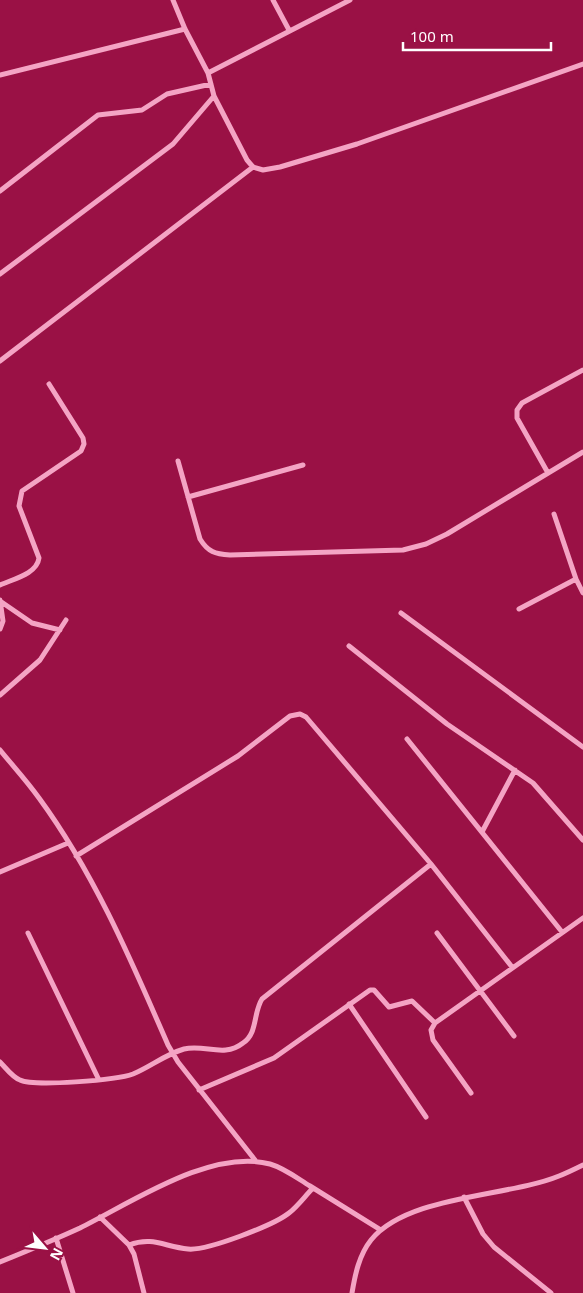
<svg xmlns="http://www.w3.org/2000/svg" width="583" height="1293" viewBox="0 0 583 1293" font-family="'Noto Sans',sans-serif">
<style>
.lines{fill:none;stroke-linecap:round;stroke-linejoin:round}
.minor{stroke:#f4a4c4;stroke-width:5}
</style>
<rect width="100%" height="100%" fill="#9a1145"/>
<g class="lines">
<path class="minor" d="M173,0L185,29L208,73L214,96L247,160L253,167L263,170L280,167L357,144L583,64
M273,0L289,30
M208,73L350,0
M0,75L185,29
M0,191L98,115L142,110L167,94L211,84
M0,274L173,144L214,96
M0,361L253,167
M178,461L200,539C208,552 215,554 230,555L403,550L426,544L447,534L583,452
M548,473L517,418V410L522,403L583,370
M188,497L303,465
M554,514L576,579L583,593
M0,585C13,579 37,574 39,558L19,506L22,491L81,451L84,444L83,438L49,384
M0,601L32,623L60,630
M519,609L576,579
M401,613L583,747
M0,629L3,621L0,600
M349,646L447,724L533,783L583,840
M0,695L40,660L66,620
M407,739L562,932
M0,750C13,766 27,781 39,798C94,873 131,960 168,1045L178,1062L255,1160
M482,832L515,770
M76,856L238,756L290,716L300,714L306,717L431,864L512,967
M0,872L68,843
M28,933L99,1080
M437,933L514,1036
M349,1004L426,1117
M0,1062C6,1068 12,1077 20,1080C34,1087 117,1080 133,1074C150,1067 166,1054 184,1049C205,1044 224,1058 243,1043C258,1033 253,1013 262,999L431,864
M199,1090L274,1058L370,990H374L389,1007L412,1001L435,1023
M471,1093L433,1040L431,1030L435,1023L583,918
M464,1197L483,1234L494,1247L551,1293
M100,1217L129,1245L134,1254L144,1293
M56,1238L73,1293
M129,1245C153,1236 165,1247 188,1249C207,1251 274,1225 289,1213C298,1206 305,1196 313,1188
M0,1262C27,1251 54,1240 80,1228C131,1203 211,1148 270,1164C284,1168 297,1178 310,1186C333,1200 357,1215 381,1230
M352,1293C355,1275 359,1255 371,1240C408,1195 508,1197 559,1176C567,1173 575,1169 583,1165"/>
</g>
<g transform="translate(45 1248) rotate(118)" stroke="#9a1145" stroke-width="4" paint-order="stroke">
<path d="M0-4L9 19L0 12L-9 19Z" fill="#ffffff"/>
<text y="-8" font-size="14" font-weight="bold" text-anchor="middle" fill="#ffffff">N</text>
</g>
<path d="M403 42v8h148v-8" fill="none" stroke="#ffffff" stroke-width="2.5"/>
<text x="410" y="42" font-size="15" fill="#ffffff" stroke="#9a1145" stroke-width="4" paint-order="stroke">100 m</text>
</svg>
